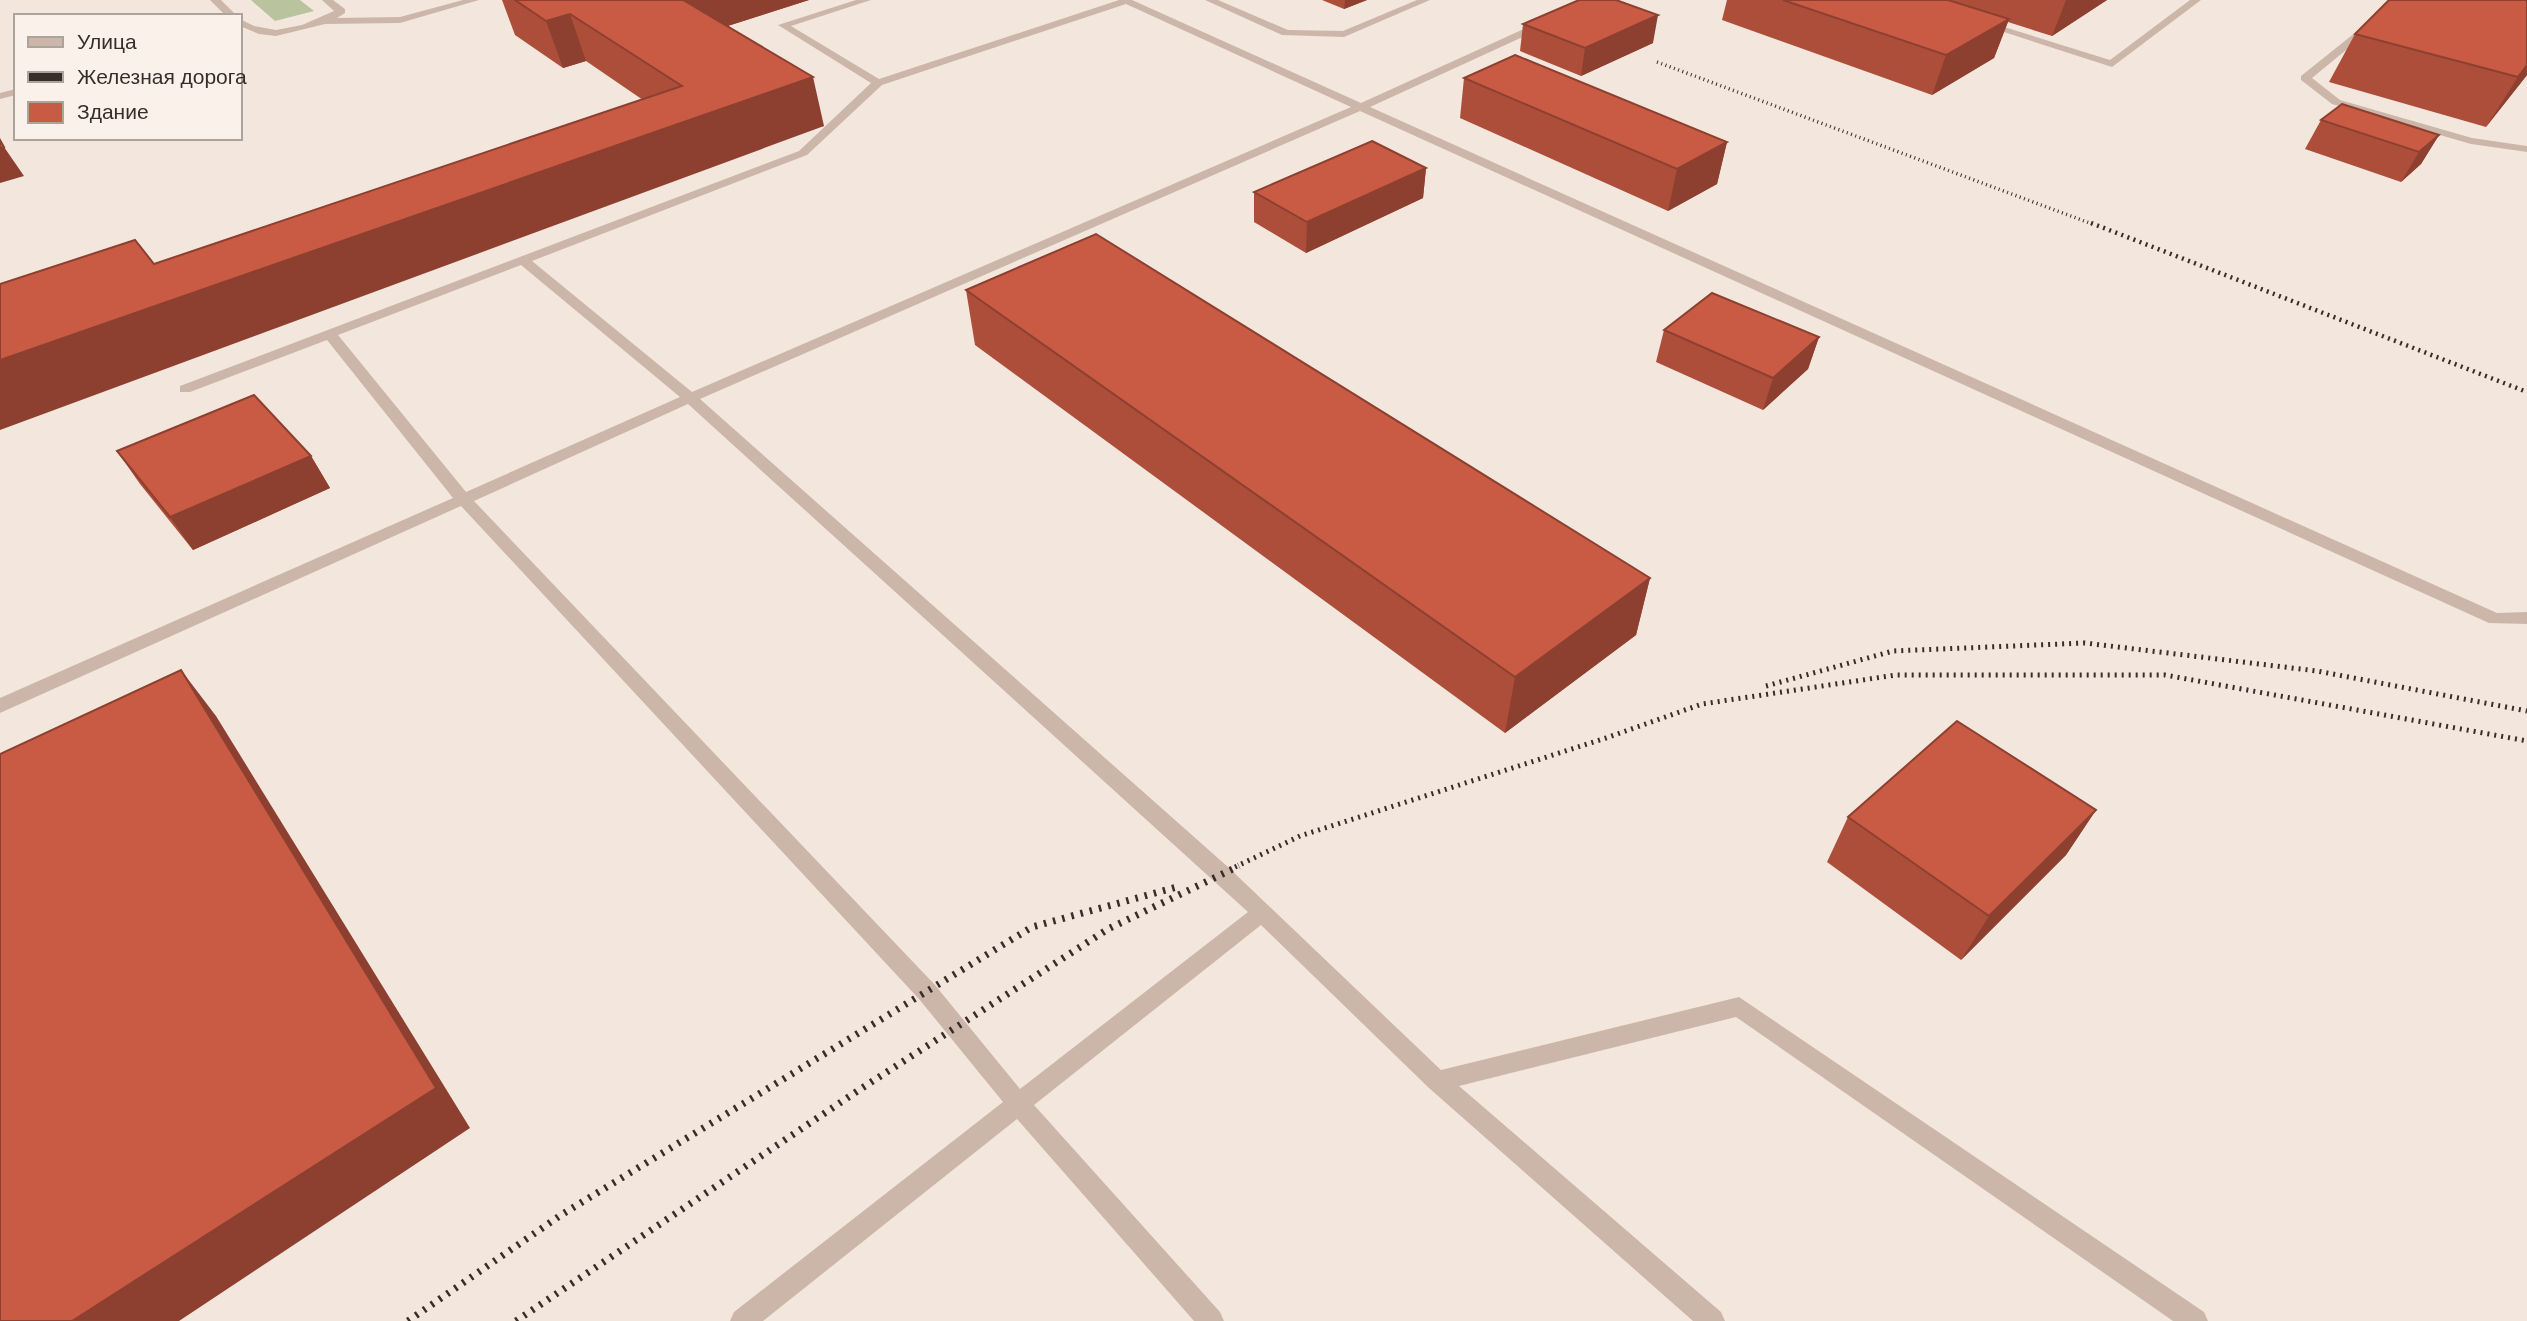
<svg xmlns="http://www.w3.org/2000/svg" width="2527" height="1321" viewBox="0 0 2527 1321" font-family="'DM Sans',sans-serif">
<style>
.green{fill:#b9c39d}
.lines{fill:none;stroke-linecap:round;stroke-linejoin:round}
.minor{fill:#ccb6a9;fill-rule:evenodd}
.rail-far3{stroke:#392d29;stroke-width:3.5;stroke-dasharray:1 3.5;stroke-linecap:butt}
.rail-far2{stroke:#392d29;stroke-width:4.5;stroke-dasharray:2 4.5;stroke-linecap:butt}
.rail-far1{stroke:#392d29;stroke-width:5;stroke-dasharray:2 5;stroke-linecap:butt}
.rail{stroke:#392d29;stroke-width:7;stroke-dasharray:2.5 7;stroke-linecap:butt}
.wall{fill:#ad4e3b}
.shaded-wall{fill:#8d4030}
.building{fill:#c95b45;stroke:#8d4030;stroke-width:2}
</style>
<rect width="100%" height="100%" fill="#f3e7dd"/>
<path class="green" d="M251,0H300L314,11L275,21Z"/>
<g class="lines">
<path class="minor" d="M210,0H221L237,16H226Z
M322,0H333L345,9V13L337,18L400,17L463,0H479L400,23L325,24L276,36L259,34L240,26V19L254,26L276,30L302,25L334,11Z
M856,0H871L791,26L879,79L1119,0H1132L1361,103L1539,22H1547V26L1370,107L2497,613L2527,612V624L2489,623L1360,111L700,399L1228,867L1441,1070L1739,997L2204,1312L2208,1321H2173L1736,1017L1459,1086L1721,1312L1725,1321H1693L1429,1088L1261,925L1034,1105L1220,1312L1224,1321H1194L1017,1119L763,1321H730L734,1312L1003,1102L919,999L461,506L0,713V698L453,498L327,340L190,392H180V386L799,151L871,83L778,25ZM1126,4L1351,107L692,392L532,261L807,155L882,85ZM521,265L680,397L466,492L338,335ZM688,404L1248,912L1020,1089L935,985L474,501Z
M1205,0H1218L1288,30L1343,31L1417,0H1430L1344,37L1282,35Z
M2190,0H2201L2112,67L1979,24L1988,22L2110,60Z
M2396,0H2407L2312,78L2340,100L2472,138L2527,146V152L2471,144L2332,104L2301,80V76Z
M16,89V95L0,99V93Z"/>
<path class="rail-far3" d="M1657,62L2095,225"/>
<path class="rail-far2" d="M2091,223L2527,392"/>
<path class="rail-far1" d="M1766,686L1893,651L2085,643L2317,671L2527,711
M1235,867L1300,836L1606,738L1702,704L1896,675H2165L2527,741"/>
<path class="rail" d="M408,1321L561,1215L1032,927L1177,887
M516,1321L859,1090L1108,929L1239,866"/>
</g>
<path class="wall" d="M502,0H809L727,26L824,126L154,264L643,100L586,61L563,68L515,35Z
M1322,0H1367L1344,9Z
M1727,0H2107L2052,36L2008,22L1994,58L1932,95L1722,20Z
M2527,0V75L2486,127L2329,82L2355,34Z
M1523,24L1653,43L1581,76L1520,51Z
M1464,78L1727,142L1717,184L1668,211L1460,118Z
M2321,120L2439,135L2421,164L2401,182L2305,149Z
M1426,168L1423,198L1306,253L1254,222V192Z
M966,290L1650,578L1636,635L1505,733L975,345Z
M1664,330L1819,337L1808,369L1763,410L1656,362Z
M117,451L311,456L330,488L193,550L140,484Z
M2096,810L2066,855L1961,960L1827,862L1848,817Z"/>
<path class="shaded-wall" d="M673,0H809L684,40Z
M1345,0H1367L1344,9Z
M2066,0H2107L2052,36Z
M570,14L586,61L563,68L546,21Z
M1658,15L1653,43L1581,76L1585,48Z
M2009,19L1994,58L1932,95L1946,55Z
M2527,65V75L2486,127L2518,77Z
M813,77L824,126L0,430V360Z
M2439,135L2421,164L2401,182L2419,152Z
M1727,142L1717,184L1668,211L1677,169Z
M4,147L24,176L0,183V148Z
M1426,168L1423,198L1306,253L1307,222Z
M1819,337L1808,369L1763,410L1773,378Z
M311,456L330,488L193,550L170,517Z
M1650,578L1636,635L1505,733L1515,677Z
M181,670L216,716L470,1128L179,1321H72Z
M2096,810L2066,855L1961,960L1989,916Z"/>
<path class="building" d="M515,0H683L813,77L0,360V284L135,240L154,264L682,86L570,14L546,21Z
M1579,0H1616L1658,15L1585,48L1523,24Z
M1783,0H1948L2009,19L1946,55Z
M2389,0H2527V65L2518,77L2355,34Z
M1515,55L1727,142L1677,169L1464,78Z
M2342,104L2439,135L2419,152L2321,120Z
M0,140L4,147L0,148Z
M1372,141L1426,168L1307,222L1254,192Z
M1096,234L1650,578L1515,677L966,290Z
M1712,293L1819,337L1773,378L1664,330Z
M254,395L311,456L170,517L117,451Z
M181,670L436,1088L72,1321H0V754Z
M1957,721L2096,810L1989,916L1848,817Z"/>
<rect x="14" y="14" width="228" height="126" fill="#faf2ea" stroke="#ada39d" stroke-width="2"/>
<rect x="28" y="37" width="35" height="10" fill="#ccb6a9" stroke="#ada39d" stroke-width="2"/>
<text x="77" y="49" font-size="21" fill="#392d29">Улица</text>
<rect x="28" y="72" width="35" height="10" fill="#392d29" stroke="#ada39d" stroke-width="2"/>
<text x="77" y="84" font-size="21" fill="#392d29">Железная дорога</text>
<rect x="28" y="102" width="35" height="21" fill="#c95b45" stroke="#ada39d" stroke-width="2"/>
<text x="77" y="119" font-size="21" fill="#392d29">Здание</text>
</svg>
